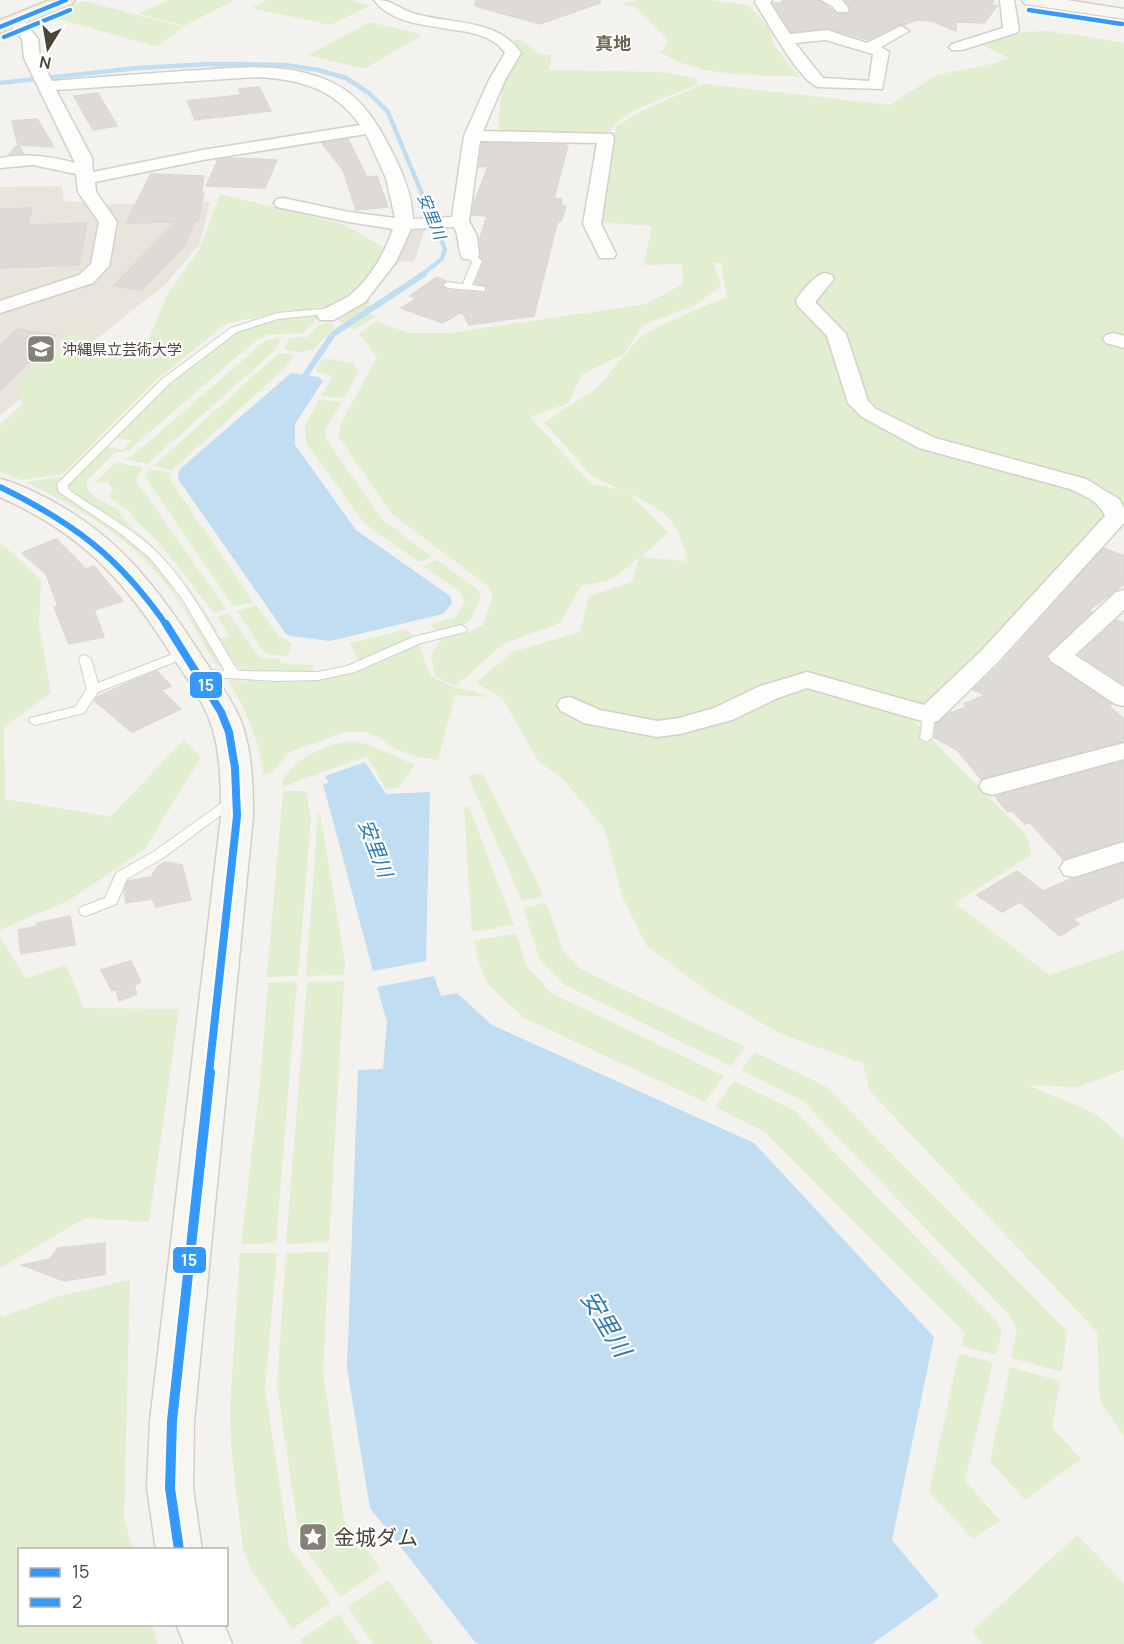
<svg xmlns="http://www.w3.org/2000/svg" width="1124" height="1644" viewBox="0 0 1124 1644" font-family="Manrope,'Noto Sans JP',sans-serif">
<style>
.education{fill:#eae5da}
.green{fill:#e1eecf;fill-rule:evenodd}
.parking{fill:#e6e3df}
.water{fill:#c0ddf1}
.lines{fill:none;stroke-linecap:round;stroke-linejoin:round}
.stream-far1{stroke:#c0ddf1;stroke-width:4.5}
.stream{stroke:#c0ddf1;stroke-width:6}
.building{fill:#dedbd6;stroke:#dcd9d4;stroke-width:1.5}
.lane-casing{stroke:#d2d0cb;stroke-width:2}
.street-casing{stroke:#d2d0cb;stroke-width:3}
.secondary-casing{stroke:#d3cfc5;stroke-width:3}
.primary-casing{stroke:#d6cebb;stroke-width:3}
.lane{fill:#fdfdfc;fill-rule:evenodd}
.street{fill:#fdfdfc;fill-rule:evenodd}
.secondary{fill:#f7f6f1;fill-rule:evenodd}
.primary{fill:#f2efe6;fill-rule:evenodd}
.bus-1-far3-casing{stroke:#fff;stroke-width:8}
.bus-1-far2-casing{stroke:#fff;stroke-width:10}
.bus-1-far1-casing{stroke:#fff;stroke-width:12}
.bus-1-casing{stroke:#fff;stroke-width:14}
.bus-2-casing{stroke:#fff;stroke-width:8}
.bus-1-far3{stroke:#39f;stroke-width:4.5}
.bus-1-far2{stroke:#39f;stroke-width:6}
.bus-1-far1{stroke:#39f;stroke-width:8}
.bus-1{stroke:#39f;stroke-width:10}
.bus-2{stroke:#39f;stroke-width:4.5}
.labels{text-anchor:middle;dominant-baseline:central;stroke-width:4.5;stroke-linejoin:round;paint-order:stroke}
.far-poi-label{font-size:15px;fill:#4b4439;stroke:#fff;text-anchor:start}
.far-water-label{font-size:16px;font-style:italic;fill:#2e7ab2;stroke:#fff}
.far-quarter-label{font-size:18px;font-weight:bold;fill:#6e6250;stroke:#fff}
.water-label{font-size:20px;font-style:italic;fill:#2e7ab2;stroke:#fff}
.near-poi-label{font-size:21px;fill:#4b4439;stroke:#fff;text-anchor:start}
.near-water-label{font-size:24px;font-style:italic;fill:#2e7ab2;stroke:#fff}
.line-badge{stroke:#fff;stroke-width:2}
.badge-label{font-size:16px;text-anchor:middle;font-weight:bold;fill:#fff}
</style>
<rect width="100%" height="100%" fill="#f4f2ee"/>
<path class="education" d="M62,186L64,201L114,204L210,202L200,243L166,284L0,415V187Z"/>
<path class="green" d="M168,0H235L184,26L139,14Z
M267,0H350L370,6L330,25L252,8Z
M638,0H711L749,6L769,28L773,44L800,77C755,74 698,78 661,52L669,41L638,9L622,4Z
M84,1L183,27L157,47L49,16Z
M370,22L423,35L364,69L308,55Z
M1050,31L1124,43V509L1118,512L914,721L1027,836L1031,855L955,903L1049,975L1124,950V1070L1077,1087L1028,1085L1096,1114L1124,1139V1436L1100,1401L1097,1332L870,1091L863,1064L868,1065L781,1034L710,993L646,945L623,898L604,828L562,778L539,762L502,698L476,683L512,652L580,632L589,596L632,582L639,558L612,579L581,586L560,623L503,644L456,686L435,676L431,655L443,637L469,632L483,625L493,595L489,587L391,513L339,437L340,425L377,357L359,334L376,321L409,333H450L646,304L683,284L682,264L644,265L652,226L598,222L616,127L639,112L704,84L890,105L936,75L995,63L1009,58L980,44L1022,32ZM713,263H721L727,297L674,319L640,337L596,389L544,422L591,475L621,490L591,484L530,417L569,403L582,374L624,354L643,325L695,305L721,286ZM628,493C665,511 679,519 687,561L640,557L669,533Z
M520,39L539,54L552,55L549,70L661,72L697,79V85C677,93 617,112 610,132L555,134L499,132C500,95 499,84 521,53L514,40Z
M220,194L343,224L383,247L376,266L355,297L332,305L227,323L156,380L63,474L21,480L0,472V425L22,404L16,385L77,329L111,358L146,346L168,293L199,250Z
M371,291L369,306L362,312L377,316L354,330L334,317Z
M307,315L320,317L302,333L268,335L256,340L129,450L114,453L86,481L88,490L96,498L118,510L129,525L150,543L185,582L218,632L214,633L175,576L77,496L67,485L104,446L122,450L131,441L115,437L166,385L235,333L249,326L273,319Z
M329,322L335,326L313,350H307L303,353L284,349L289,338L307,337L318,326Z
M280,338L277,348L264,360L147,464L125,459L136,453L265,341Z
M279,353L294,355L285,368L172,470L154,466Z
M323,358L353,363L359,372L344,398L321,396L332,378L327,374L315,371Z
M319,400L342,402L325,430L326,439L382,519L432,557L419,562L364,523L306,443L305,425Z
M116,462L143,468L137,477V482L226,609L214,613L157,540L139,524L129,511L109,497L113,490L107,481L95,483Z
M150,469L170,473L171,481L253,602L234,607L148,481L145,475Z
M63,477L59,484L127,537L156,563L222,665L217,666C197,634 180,598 154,570C119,531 73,505 26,482Z
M2,544L41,580L39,626L51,693L4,727L5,799L110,817L184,740L201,757L145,849L70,900L0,930V545Z
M437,560L478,590L481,596C469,629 469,624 436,631L431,624L456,617L465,602L460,592L423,566Z
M256,605L279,637L292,643L288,656L271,655L263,651L237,611Z
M229,614L259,657L281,660L280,663L315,665L312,671L295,673L242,672L218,639L230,636L217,617Z
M408,629L413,638L359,661L350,643Z
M419,644L430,676L452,686L492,697L455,695L438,760L415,756L393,748L378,737L364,732H345L290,752L270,774L264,775C259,740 246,710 228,680C269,682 312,685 351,673C375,667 397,654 419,644Z
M350,741L367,744L415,765L398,788L386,789L367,756L282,787L283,779C300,755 322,746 350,741Z
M482,773L538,883L543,897L522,901L468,776Z
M283,791H306L311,818L298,976L267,977Z
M464,807H469L514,925L472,932Z
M318,814H320L345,962L344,975L306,976Z
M546,903L564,952L582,970L745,1047L731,1066L565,985L540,960L523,908Z
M516,933L526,965L551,993L724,1076L705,1102L524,1018L488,984L479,963L474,941Z
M0,937L26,978L66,965L84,1008L179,1009L149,1222L85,1218L0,1268Z
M344,981L329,1242L286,1244L307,982Z
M297,982L276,1243L241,1244L260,1084L268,983Z
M755,1052L825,1086L1067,1331L1062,1372L1011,1358L1017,1329L1009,1315L803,1101L741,1070Z
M734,1081L794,1110L998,1323L1002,1333L996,1355L962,1346L965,1333L764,1131L715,1107Z
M329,1252L323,1371L344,1520L381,1569L341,1597L300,1542L277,1386L286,1253Z
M240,1253H277L265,1388L289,1546L330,1603L292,1629L250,1568L243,1550L231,1445L230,1407Z
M130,1280L124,1518L133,1549L20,1550V1624L152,1625L157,1644H0V1313L2,1317L60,1296Z
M959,1354L993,1362L965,1481L1000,1520L973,1539L929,1492Z
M1010,1367L1060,1381L1052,1428L1081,1459L1025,1500L990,1461Z
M1077,1535L1124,1583V1644H983L972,1631Z
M388,1580L434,1644H373L348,1607Z
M339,1614L359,1644H303L300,1640Z"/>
<path class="parking" d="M405,228L425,229L414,262L391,261Z"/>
<path class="water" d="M291,373L319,377L323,381L295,424V445L356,530L450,596L452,603L443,614L330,641L291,636L286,634L178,479L179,470Z
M365,762L386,794L430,792L426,961L373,971L323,784L329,783L325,776Z
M434,976L441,996L457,993L492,1025L754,1143L934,1337L892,1540L939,1596L872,1644H479L475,1642L370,1508L347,1368L358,1070L383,1069L387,1022L377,987Z"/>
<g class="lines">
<path class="stream-far1" d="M0,83L137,68L211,64L285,65L318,70L346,78L369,93L388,112L445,249L442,259L421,275"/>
<path class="stream" d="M300,383L333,334L424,274"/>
</g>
<path class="building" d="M476,0H600V3L540,24L475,6Z
M782,0H819L837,14H847L851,10L845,0H994L991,5L997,6L984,23L956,22V31L932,21L916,20L904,25L900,24L868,40L828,28L791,32L773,3H783Z
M259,87L271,111L195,120L187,101L241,95L239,89Z
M98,93L117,126L93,130L74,96Z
M37,119L54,147L18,145L23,153L9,154L18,145L12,121Z
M348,139L367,177L377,176L388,207L356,210L343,170L322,143Z
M482,143L568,145L554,199H562L561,205L566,207L561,221L557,223L534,316L469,325L462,312L442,323L401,308L417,298L410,296L437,277L446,281L441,286L448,290L487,293V286L475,283L484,262L481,257L480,238L487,216L472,215L474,203L488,166L479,167Z
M229,158L277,160L265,188L206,186L218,160Z
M151,174L204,176L201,196L204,193L198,221H194L186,244L142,290L113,286L176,222L126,223Z
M32,208L28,225L87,223L79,265L0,268V209Z
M17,329L56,335L0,391V346Z
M56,539L86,569L94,566L123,601L94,610L104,637L69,644L54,607L58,606L46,574L22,553Z
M1104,548L1124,556V584L1089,610L1092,612L1046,656L1050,663L1112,704L1109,706L1124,719V741L981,779L957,750L934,737L936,724L948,714L967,707L964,704L985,695L973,690L1001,663Z
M1116,620L1124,623V684L1079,655Z
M157,671L171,686L161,690L181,709L132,732L95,701L97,697L123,685Z
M1124,761V840L1063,859L1030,823L1025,824L1012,811L1007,812L995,796Z
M165,862L182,865L191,900L156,907L152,899L126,903L124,891L128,881L151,877L158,866Z
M1124,863V897L1073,919L1079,924L1060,936L1020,902L1002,912L977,895L1017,871L1043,891L1071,879Z
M70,916L75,945L21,954L18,930L37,926V923Z
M131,961L141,982L134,985L137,994L119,1001L116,990L112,991L101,970Z
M105,1243V1274L64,1281L22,1265L50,1259L58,1248Z"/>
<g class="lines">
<g class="lane-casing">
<path id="lane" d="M467,253H473L482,261L472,285L485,287V291L448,288L443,285L448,282L463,284L472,262L465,255Z
M332,308L335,309V313L278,319L237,332L170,383L68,485V489C94,508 123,523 148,544C187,578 211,628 238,671L318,672L347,666L413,637L461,625L467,629L465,632L421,643L355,672L318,680L276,681L193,676L191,673L193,670L197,669L225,671L181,597L150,558L121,534L59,492L57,484L162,379L231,328L277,313Z
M186,649L190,650L192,653L190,656L98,692L84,713L35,725L29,721L30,718L75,707L87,689L79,659L81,656L85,655L91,659L98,683Z
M929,711L935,715L932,738L926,742L920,738L923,715Z
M236,793L241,794L243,797L241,800L163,858L127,879L116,904L86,916L81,915L79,911L81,907L105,898L116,873L153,852Z"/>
</g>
<g class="street-casing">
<path id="street" d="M374,0C395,0 397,9 416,14C451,24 499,19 521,53L505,80L483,131L612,134L614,138L601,224L616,254L614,258H600L583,224L597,143L480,141L469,221L477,236L479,255L477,259H463C457,250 460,237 454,227L411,229L396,262L365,302L334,320H320L317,316L320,312C329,305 340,302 349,296C370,280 385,252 393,229L349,222L277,207L274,203L277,199L283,198L349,212L395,218L386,178L366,134L203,160L95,182L96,192L117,222L109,266L93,283L0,313V301L79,275L91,264L99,222L78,192L76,174L33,165L0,168V158C26,153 49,156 75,163L24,58L22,39L8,20L11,17H21L38,39L40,58L52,81C96,77 140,74 184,71C233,68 287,60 333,83C361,96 378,124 391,150C402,171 412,194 413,219L452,217L464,136L489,80L505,53C483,17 404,40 374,0ZM256,77C299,79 334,88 360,125L203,150L93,172L92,158L56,90Z
M756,0H772L770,3L790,34L827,30L867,43L901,26L909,31L881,47L889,52L882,89L818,87C800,82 766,20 755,2ZM826,40L873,54L869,81L823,78L795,43Z
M821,0H842L849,9L847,12H837L832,6Z
M1000,0H1014L1019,30L1016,33L962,50H952L949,47L952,44L1003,28Z
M825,273L832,275L834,279L816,301V303L846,334L868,401L876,409L935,438L1086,479L1119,499L1124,508V523L999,661L938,721L929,723L807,688L778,698L732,720L680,734L657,737L584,723L561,711L557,705L561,699L570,697L600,710L657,721L679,718L714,708L760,686L807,672L924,705L981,651L1105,516C1099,501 1084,496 1070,489L919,448L862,417L848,403L827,336L797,305L796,300C803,290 813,276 825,273Z
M1113,333L1124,336V348L1106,343L1103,339L1106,335Z
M1124,590V610L1075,655L1124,687V706L1115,704L1051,661L1048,656L1116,592Z
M1124,743V759L992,795L983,792L979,786L983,780Z
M1124,842V861L1074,877L1064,875L1060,868L1064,861Z"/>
</g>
<g class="secondary-casing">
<path id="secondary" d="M1022,0H1067L1124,9V19L1031,5L1025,4Z
M0,479C17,483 35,492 50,500C120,537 159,590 201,655C215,676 231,698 241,721C252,751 253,784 253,816L194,1421L193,1488L202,1550H156L147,1488L150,1421L221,816C221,785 221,751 210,721C201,697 185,676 171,654C124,579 82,534 0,497Z
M176,1624H224L232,1644H184Z"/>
</g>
<g class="primary-casing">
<path id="primary" d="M50,0H75L72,4L0,33V20Z"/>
</g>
<use href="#lane" class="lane"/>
<use href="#street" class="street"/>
<use href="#secondary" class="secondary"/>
<use href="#primary" class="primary"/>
<g class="bus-1-far3-casing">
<path id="bus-1-far3" d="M0,27L66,0"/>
</g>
<g class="bus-1-far2-casing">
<path id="bus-1-far2" d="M0,487C74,523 119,557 167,626"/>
</g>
<g class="bus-1-far1-casing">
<path id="bus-1-far1" d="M166,624L221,712L229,732L235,768L237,816L209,1073"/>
</g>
<g class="bus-1-casing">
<path id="bus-1" d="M179,1550L170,1488L172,1421L210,1072"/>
</g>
<g class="bus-2-casing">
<path id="bus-2" d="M1029,10L1122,24
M4,37L70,10"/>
</g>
<use href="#bus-1-far3" class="bus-1-far3"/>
<use href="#bus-1-far2" class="bus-1-far2"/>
<use href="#bus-1-far1" class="bus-1-far1"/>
<use href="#bus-1" class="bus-1"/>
<use href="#bus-2" class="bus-2"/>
</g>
<defs>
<g id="school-square" transform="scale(1.5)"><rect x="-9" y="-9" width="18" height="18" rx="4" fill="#868178" stroke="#fff"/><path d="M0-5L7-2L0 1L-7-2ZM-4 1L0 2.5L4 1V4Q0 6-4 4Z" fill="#fff"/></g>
<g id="sight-square" transform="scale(1.5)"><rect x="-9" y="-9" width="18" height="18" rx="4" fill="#868178" stroke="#fff"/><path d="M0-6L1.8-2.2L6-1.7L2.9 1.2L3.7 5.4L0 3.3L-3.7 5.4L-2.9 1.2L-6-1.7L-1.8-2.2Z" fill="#fff"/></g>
</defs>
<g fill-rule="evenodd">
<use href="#school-square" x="41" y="349"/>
<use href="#sight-square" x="313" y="1537"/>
</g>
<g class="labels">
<g class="far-poi-label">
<text x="62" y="349">沖縄県立芸術大学</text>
</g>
<g class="far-water-label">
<text transform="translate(432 216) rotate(68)">安里川</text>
</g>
<g class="far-quarter-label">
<text x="613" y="43">真地</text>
</g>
<g class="water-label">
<text transform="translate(376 848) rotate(69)">安里川</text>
</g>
<g class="near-poi-label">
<text x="334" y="1537">金城ダム</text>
</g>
<g class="near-water-label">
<text transform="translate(607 1323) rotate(59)">安里川</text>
</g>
</g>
<g class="line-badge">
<rect x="189" y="671" width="34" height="28" rx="6" fill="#39f"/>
<rect x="172" y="1246" width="35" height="28" rx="6" fill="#39f"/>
</g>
<g class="badge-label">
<text x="206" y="691">15</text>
<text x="189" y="1266">15</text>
</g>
<rect x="18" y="1548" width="210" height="78" fill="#ffffff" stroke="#b7b4b0" stroke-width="1.5"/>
<rect x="30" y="1568" width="30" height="9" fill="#3399ff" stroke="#b7b4b0" stroke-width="1.5"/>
<text x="72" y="1578" font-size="18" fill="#4b4439">15</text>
<rect x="30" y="1598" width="30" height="9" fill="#3399ff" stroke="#b7b4b0" stroke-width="1.5"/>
<text x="72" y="1608" font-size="18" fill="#4b4439">2</text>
<g transform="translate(48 48) rotate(191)" stroke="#ffffff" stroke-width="4.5" paint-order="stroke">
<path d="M0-4.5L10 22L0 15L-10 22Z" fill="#4b4439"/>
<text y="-9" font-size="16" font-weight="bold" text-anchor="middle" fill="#4b4439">N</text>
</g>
</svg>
